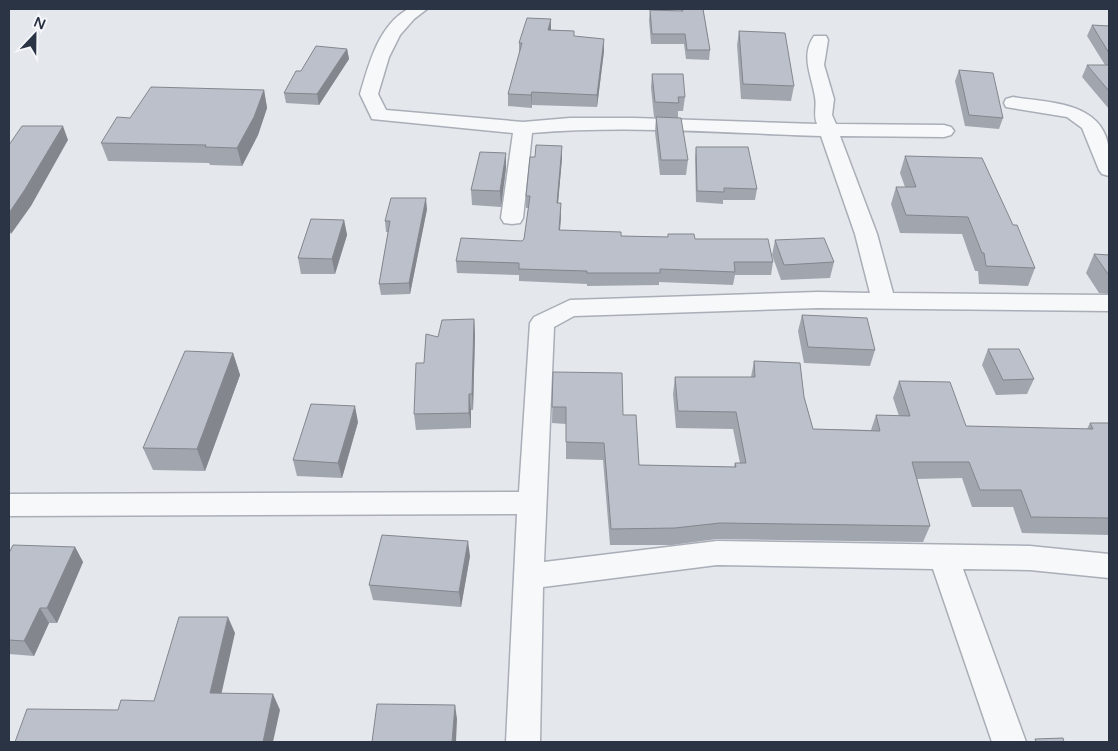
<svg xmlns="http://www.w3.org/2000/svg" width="1118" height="751" viewBox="0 0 1118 751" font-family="'Varela Round',sans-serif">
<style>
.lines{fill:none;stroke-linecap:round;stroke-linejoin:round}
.street-casing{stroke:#a9aeb7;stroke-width:3}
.street{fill:#f7f8fa;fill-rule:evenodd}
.wall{fill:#a1a5ae}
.shaded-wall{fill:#83868d}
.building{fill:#bbc0ca;stroke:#83868d}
</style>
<rect width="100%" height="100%" fill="#e4e7ec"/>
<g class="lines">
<g class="street-casing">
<path id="street" d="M408,9H427L414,19L400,35L389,57L378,94L386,110L523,122L570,118H634L817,124C813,114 817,107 815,97C812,76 800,56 814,36H826L828,40L824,65L834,99L832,115L836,124L944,125L951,127L954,131L951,135L944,137L840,136L877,234L893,293L1109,295V311L818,308L574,316L554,327L544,562L717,541L1030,546L1109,554V578L1030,570L963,569L1026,742H992L933,569L717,565L543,587L540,742H506L517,514L9,516V494L519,492L530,323L534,317L570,300L818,292L870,293L855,234L821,136C725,133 628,125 532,133L523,218L520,223L512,224L504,223L501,218L513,133L372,119L360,94C369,64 378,26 408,9Z
M1013,97C1049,103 1103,101 1109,149C1110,158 1109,167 1109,176L1102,174L1099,170L1082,128L1067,117L1006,107L1004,103L1006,99Z"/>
</g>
<use href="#street" class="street"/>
</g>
<path class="wall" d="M680,9H703L710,50L709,60L686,59L684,44H651L649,20L650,10L681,11Z
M551,19V30L574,31V36L604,51L597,107L532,105V108L508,106V94L519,55V43Z
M1092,25L1109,26V109L1082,77L1087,65H1105L1087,36Z
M739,31L794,86L791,101L741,99L737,45Z
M347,49L349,59L319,105L286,103L284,93Z
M959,70L1003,118L999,129L965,126L955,81Z
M652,74L685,97L683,111H678V118L654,117L651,88Z
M264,90L267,108L258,135L242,166L210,165L209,163L108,161L101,143L130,118Z
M656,117L688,160L686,175H660L655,132Z
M696,147L757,189L755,200H723V204L696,202L695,158Z
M905,156L1013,225L1035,268L1028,286L979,284L978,271H975L962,234L900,233L891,204L896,187H905L900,173Z
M562,158L558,203L561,215L560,230L621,236L668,237V234L695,239L773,262L771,275H735L733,285L659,282V285L587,286V284L519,281V275L457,273L456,261L522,241L524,239L529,208H526V196Z
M506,168L501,207L472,205L471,190Z
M427,209L410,294L381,295L379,284L388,232H386L385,221Z
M344,220L347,235L335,274H301L298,258Z
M775,240L834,262L830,278L781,280L772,255Z
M1094,254L1109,255V294L1099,293L1086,273Z
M802,315L875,350L870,366L804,363L798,331Z
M474,319L475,335L473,410H471V428L416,430L414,414L424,363L438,337Z
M988,349L1034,379L1027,394L996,395L982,365Z
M233,353L240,375L205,471L153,470L143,448Z
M754,361L804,397L813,429L871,430L876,415L899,416L893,398L899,381L966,426L1087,429L1090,423H1109V535L1022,533L1013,507H972L962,478L917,479L930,526L923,542L717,539L672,545H610L603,460L566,459V424L552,423L553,372L623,415L639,465L734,467L735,463H740L733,429L676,428L673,394L675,377H751Z
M358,422L342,478L297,476L293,460Z
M75,547L83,562L57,623H49L34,656L9,654V553Z
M470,556L461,607L373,600L369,585Z"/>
<path class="shaded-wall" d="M551,19V31L548,30Z
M604,39V51L597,107V95Z
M347,49L349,59L319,105L317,94Z
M264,90L267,108L258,135L242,166L237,148Z
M532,92V108L531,95Z
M63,126L68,140L31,206L11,234L9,230V213Z
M562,146V158L557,215V203Z
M506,153V168L501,207L500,191Z
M426,198L427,209L410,294L409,283Z
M561,203V215L559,243V230Z
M344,220L347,235L335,274L332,259Z
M474,319L475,335L473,410L472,394Z
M233,353L240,375L205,471L197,449Z
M469,394L471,410V428L469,413Z
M355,406L358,422L342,478L338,463Z
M468,541L470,556L461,607L459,592Z
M75,547L83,562L57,623L47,608Z
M40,608L49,623L34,656L24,641Z
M228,617L235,633L218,709L210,693Z
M273,694L280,710L273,742H263Z
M455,705L457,719L456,742H452Z"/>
<path class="building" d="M682,9H703L710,50H687L685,34H652L650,10L683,11Z
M527,18L551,19L548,30L574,31V36L604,39L597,95L532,92L531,95L508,94L522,43H519Z
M1092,25L1109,26V53Z
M739,31L785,33L794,86L743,84Z
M316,46L347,49L317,94L284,93L296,71H301Z
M1087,65H1109V91Z
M959,70L993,73L1003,118L969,115Z
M652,74H683L685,97H678L679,103L655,102Z
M151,87L264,90L254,117L237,148L205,147L206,145L101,143L117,117L130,118Z
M656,117L681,118L688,160H661Z
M22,126H63L24,191L9,213V145Z
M536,145L562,146L557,203H561L559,230L621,232V236L668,237V234H694L695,239H768L773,262H734L735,272L660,269V273H587V271L519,269V263L456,261L461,238L522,241L524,239L530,196H526L530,157H535Z
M696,147H748L757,189L724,188V192L697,191Z
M480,152L506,153L500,191L471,190Z
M905,156L982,158L1013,225H1017L1035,268L986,266L984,253H982L968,217L906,215L896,187H916Z
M391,198H426L409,283L379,284L390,221H385Z
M311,219L344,220L332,259L298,258Z
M824,238L834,262L784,265L775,240Z
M1094,254L1109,255V274H1108Z
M802,315L867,318L875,350L808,347Z
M474,319L472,394H469V413L414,414L416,363H424L426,334L438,337L442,320Z
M988,349H1019L1034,379L1003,380Z
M185,351L233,353L197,449L143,448Z
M754,361L800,363L804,397L813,429L880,431L876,415L910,416L899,381L950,382L966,426L1093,429L1090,423H1109V518L1031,517L1021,490H980L969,462H912L930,526L720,523L675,528L611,529L604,443L566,442V407H552L553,372L622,373L623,415H636L639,465L736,467L735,463H746L736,412L678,411L675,377H755Z
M311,404L355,406L338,463L293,460Z
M382,535L468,541L459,592L369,585Z
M13,545L75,547L47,608H40L24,641L9,640V553Z
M179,617H228L210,693L273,694L263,742H15L27,709L118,710L121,700L154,701Z
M377,704L455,705L452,742H372Z
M1063,738L1064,742H1036L1035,739Z"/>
<rect width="1118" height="751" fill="none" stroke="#2b3445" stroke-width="20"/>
<g transform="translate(35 35) rotate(22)" stroke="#f4f6f9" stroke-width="4" paint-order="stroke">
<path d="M0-4L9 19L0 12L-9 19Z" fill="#2b3445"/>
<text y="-8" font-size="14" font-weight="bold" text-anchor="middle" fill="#2b3445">N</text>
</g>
</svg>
